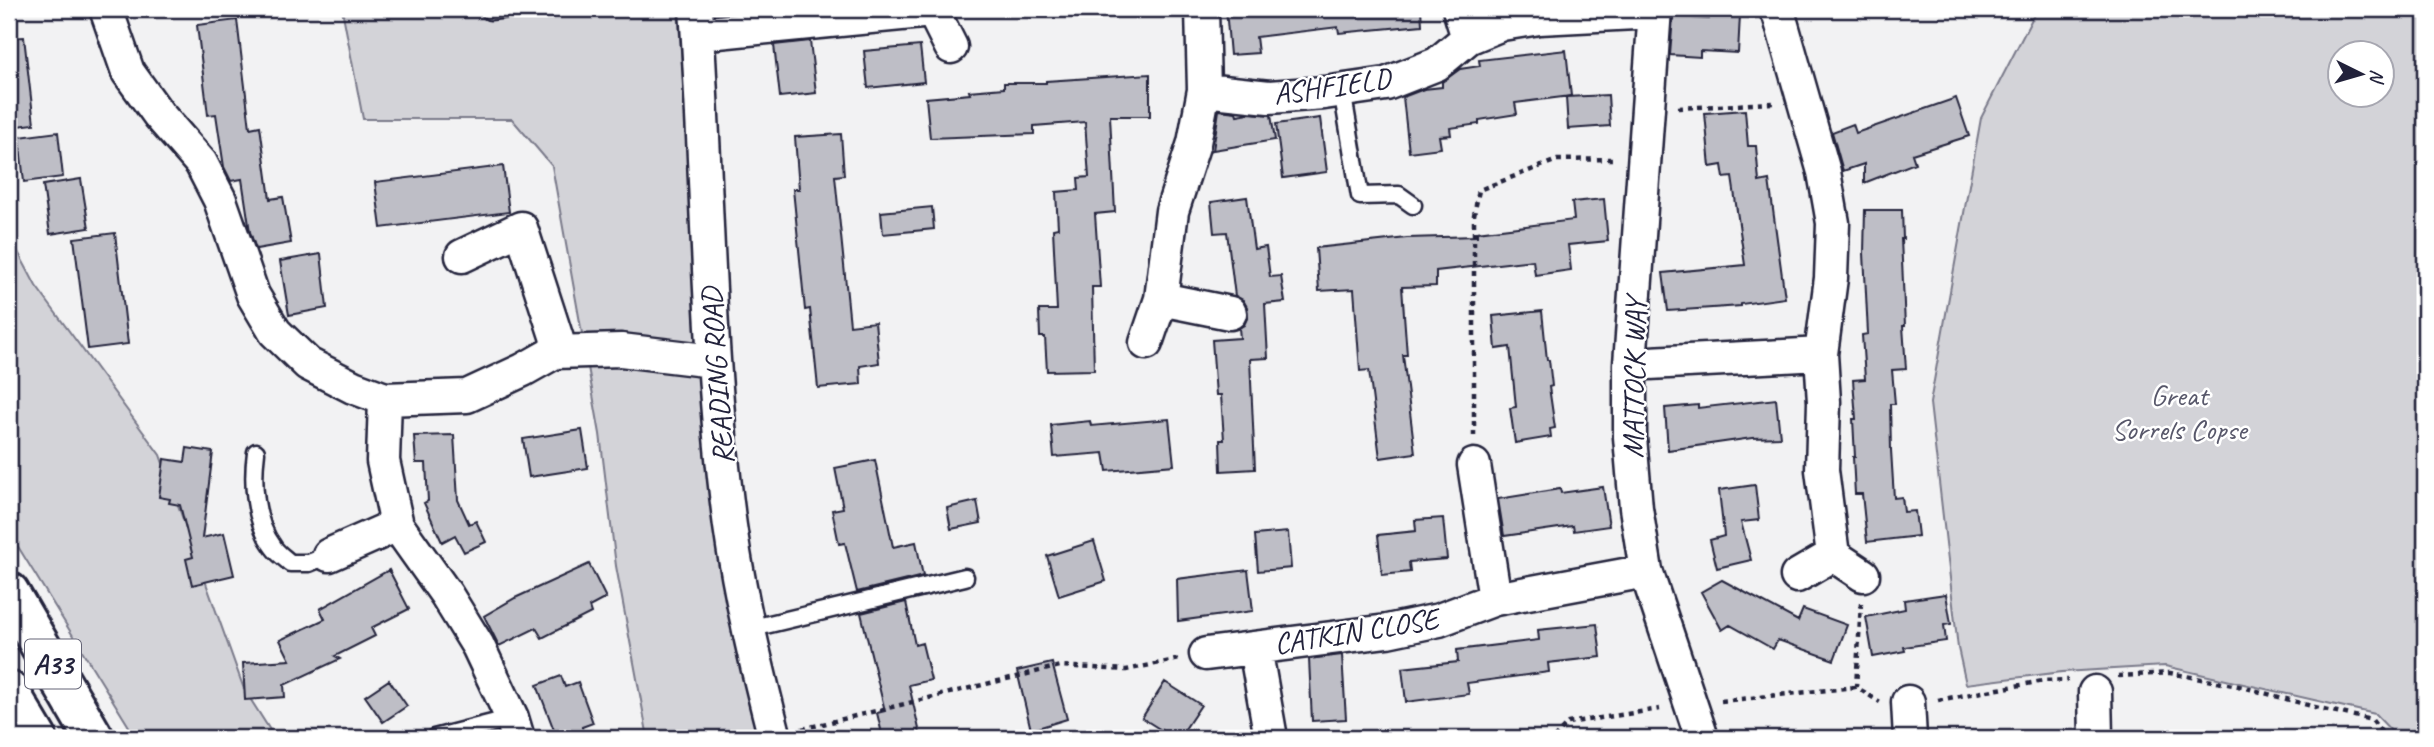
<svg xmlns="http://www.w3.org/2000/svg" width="2434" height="747" viewBox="0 0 2434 747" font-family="Caveat,sans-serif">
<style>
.green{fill:#d3d3d8;stroke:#7a7a8a;stroke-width:2;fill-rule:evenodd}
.building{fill:#bebec6;stroke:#22223b;stroke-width:2}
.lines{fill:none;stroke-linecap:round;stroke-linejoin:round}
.lane-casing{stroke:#22223b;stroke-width:21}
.street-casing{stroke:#22223b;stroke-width:37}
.highway-casing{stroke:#22223b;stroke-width:44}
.path{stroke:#22223b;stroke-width:4.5;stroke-dasharray:5 5;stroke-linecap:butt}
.lane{stroke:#fff;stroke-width:16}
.street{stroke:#fff;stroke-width:32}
.highway{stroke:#fff;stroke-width:38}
.labels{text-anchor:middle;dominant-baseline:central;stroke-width:5;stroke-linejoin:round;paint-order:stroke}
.shield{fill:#fff;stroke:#646476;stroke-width:2}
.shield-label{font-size:28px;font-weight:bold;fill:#22223b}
.street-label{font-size:30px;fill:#22223b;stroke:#fff}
.park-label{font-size:30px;fill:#57576a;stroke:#fff}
</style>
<rect width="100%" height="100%" fill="#f2f2f3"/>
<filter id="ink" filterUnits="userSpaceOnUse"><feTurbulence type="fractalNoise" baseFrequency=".0143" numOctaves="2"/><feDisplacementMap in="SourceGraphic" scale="14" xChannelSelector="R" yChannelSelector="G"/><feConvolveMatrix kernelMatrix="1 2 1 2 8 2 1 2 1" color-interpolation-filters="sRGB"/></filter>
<g filter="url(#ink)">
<path class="green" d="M342,9H678L717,552L766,738H648L616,566L600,434L552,166L512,119H363Z
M2037,9H2425V738H2398L2375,714L2165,666L2062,672L1966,684L1958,648L1930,403L1981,118ZM2340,52H2382V94H2340Z
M9,235L36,286L160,455L244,689L275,738H136L9,532Z"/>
<path class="building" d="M1226,9H1253L1254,14L1302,9H1421L1422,25L1339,33L1338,27L1256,37L1258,53L1230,55Z
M1710,13L1740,15L1738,53L1700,51V57L1670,55L1673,17L1709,19Z
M237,20L250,128L260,126L270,199L283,197L291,243L256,249L250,232L242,179L231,181L224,167L216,114L208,115L197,25Z
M24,37L34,124L9,127V38Z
M810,41L816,93L780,97L774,45Z
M920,46L924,82L868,88L864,51Z
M1566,50L1571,96L1515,103L1517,114L1479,120V124L1450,128L1451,135L1439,136L1441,148L1409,152L1403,97L1424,89L1442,87V82L1460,69L1480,66L1479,60Z
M1150,74V116H1110L1115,212L1095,214L1100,287H1092L1094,370L1047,371L1045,337H1040L1039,310H1057L1053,229L1058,228L1056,192L1079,190L1078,178L1089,177L1085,122L1034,126V134L930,138L926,98L970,94L969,91L1004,88V83H1046V81Z
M1608,95L1610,126L1568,129L1566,97Z
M1956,98L1969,136L1912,154L1915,163L1864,183V164L1843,171L1832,132L1853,124L1856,133Z
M1219,110L1236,112L1237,115L1249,113L1271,115L1275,140L1213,150Z
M1745,110L1748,146H1756L1759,182L1769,180L1785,298L1741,304V306L1668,311L1663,273L1745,265L1732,177L1724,178L1722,165L1710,167L1705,113Z
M1320,118L1327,172L1283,178L1276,124Z
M58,132L63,177L24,182L19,137Z
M841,134L844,175L835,176L850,325L875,322L879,363L860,366L861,384L818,388L810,309L805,310L793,189H799L795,137Z
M503,166L509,212L381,228L375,182Z
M81,179L89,228L50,234L43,185Z
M1247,197L1254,249L1266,247L1270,277L1281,276L1285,302L1265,304L1268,358L1250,359L1255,469L1221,471L1220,440H1224L1221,395H1216L1212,340L1240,338L1239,328L1244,325L1248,316L1247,307L1243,300L1235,296L1227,232L1214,233L1211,202Z
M1604,199L1608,241L1568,245L1571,270L1535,275L1533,260L1436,271V286L1402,287L1407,355H1403L1415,453L1380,458L1369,370L1360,371L1354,289L1319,291L1316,248L1407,238L1477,236V232L1574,220L1572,202Z
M932,207L934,229L883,234L881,212Z
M1865,210H1902L1903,239H1901L1905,326H1903L1906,369L1892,370L1895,404H1890L1891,450L1894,498L1902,497L1904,512L1915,511L1918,536L1867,542L1862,494H1855L1853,457H1855L1853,419H1856L1853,380L1865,379L1862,335L1868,334L1864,253Z
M115,233L128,344L88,349L74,238Z
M321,254L327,308L289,315L280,261Z
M1542,311L1547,360H1549L1552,386L1549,387L1555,428L1550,429L1551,437L1515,443L1510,408L1516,407L1510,347L1496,349L1493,316Z
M1776,399L1780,437L1752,438L1668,450L1665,408L1698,405V408Z
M1169,419L1174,465L1107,471L1104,453L1054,457L1051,425L1090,421L1091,426Z
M582,430L588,468L529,477L523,439Z
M454,435L458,500L469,524L476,521L486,542L464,552L455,535L442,542L424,503L428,501L426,463H416L414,436Z
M187,448L213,452L202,538L224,533L234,575L192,585L186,559L193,557L180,505L169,503L170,499L159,497L164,459L185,462Z
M875,460L893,547L916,542L923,576L857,592L845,543L839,544L832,510L843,508L835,468Z
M1755,485L1759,520L1741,522L1751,560L1717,568L1710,540L1724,536L1719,490Z
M1603,487L1609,526L1574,531L1573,526L1504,536L1498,499L1560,489L1561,493Z
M977,501L981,523L951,529L947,508Z
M1443,518L1447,559L1409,562L1410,572L1382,575L1378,535L1416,531L1415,520Z
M1288,532L1291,568L1258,571L1255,535Z
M1094,541L1106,581L1059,596L1047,556Z
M589,564L606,598L589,607L591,613L542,638L536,628L499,646L484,616L515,598Z
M389,570L409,609L371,628L375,636L335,656L340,659L284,685L285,697L245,700L243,663L290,660L280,640L325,619L320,609Z
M1248,570L1253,611L1178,621L1177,579Z
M1722,580L1798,621L1803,609L1847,625L1834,660L1778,640L1773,649L1730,625L1722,630L1701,592Z
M1946,594L1951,624L1944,625L1946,641L1904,647L1905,651L1873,657L1866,617L1905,609L1904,600Z
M906,602L915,645L922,643L931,680L909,685L921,738H883L877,713L885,711L861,613Z
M1597,624L1601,657L1548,663L1549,672L1467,683L1469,694L1406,702L1402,668L1458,662L1457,650L1539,640L1538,630Z
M1342,655L1346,719L1312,721L1309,659Z
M1052,663L1067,719L1031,730L1017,671Z
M561,676L565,687L578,682L593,723L582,727L584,738H557L537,685Z
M389,680L407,706L383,722L365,696Z
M1165,682L1201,705L1179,738H1174L1142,718Z"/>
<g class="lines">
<g class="lane-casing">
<path id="lane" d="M490,11L509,9
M1342,90L1360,196L1399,195L1413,205
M256,452C252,482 254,522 274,548C278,554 285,558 290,563H309L329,555
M749,629L965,577
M434,738L512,718"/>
</g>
<g class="street-casing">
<path id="street" d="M106,9L128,72L159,115L201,163L220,200L253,295L275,332L308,364L353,387L385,399L467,396L523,370L555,352L621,350L713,361
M696,9C708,181 707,355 730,526C740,598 757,668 775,738
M932,9L951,47
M1459,9L1468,38
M1655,9L1630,364V437L1636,508L1646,571L1702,738
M1775,9L1778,11L1824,172L1833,223L1831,278L1821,354L1824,402L1822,470L1833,555
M698,34L932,11
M1204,90L1269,97L1324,93L1386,84L1437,64L1468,38L1502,24L1539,18L1655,12
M462,256L521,228L557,339L555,352
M1161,299L1230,313
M1146,343L1161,299L1172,211L1194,143L1204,90L1202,9
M1630,364L1821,354
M385,399L383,461L397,525L446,594L478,646L512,718L518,738
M1474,465L1495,599
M329,555L397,525
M1797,576L1833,555L1863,575
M1255,648L1271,738
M1206,654L1387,631L1439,620L1495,599L1646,571
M2095,692L2096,738
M1908,702L1910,738"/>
</g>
<g class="highway-casing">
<path id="highway" d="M9,592L94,738
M9,691L37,738"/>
</g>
<path class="path" d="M1678,108L1774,103
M1474,436V215L1479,190L1557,160L1614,159
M1861,603L1856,687L1880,702
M2118,676L2170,673L2243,687L2315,707L2372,720L2386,738
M1938,700L2043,681L2068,680
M1721,701L1856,687
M802,729L1060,666L1126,670L1180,659
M1554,738L1568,723L1660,709"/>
<use href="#lane" class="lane"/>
<use href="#street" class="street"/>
<use href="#highway" class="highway"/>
</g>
</g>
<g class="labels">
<rect class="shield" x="25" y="639.5" width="56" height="49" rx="5"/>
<g class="shield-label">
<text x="53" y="664">A33</text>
</g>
<g class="street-label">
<text transform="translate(1332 86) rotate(-8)">ASHFIELD</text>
<text transform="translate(717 376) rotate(-94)">READING ROAD</text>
<text transform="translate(1634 378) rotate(-89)">MATTOCK WAY</text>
<text transform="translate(1356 631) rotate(-9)">CATKIN CLOSE</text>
</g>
<g class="park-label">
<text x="2179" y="395">Great<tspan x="2179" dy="34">Sorrels Copse</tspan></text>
</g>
</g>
<rect width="2434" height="747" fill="none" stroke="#fff" stroke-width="35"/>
<rect x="18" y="18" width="2399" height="712" fill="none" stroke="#22223b" stroke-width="2.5" filter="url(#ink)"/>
<g transform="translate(2361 74) rotate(95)"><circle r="33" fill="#ffffff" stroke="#a7a7b1" stroke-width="2"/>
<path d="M0-5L12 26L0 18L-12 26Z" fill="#22223b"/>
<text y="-10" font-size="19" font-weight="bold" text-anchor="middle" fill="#22223b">N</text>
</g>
</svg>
